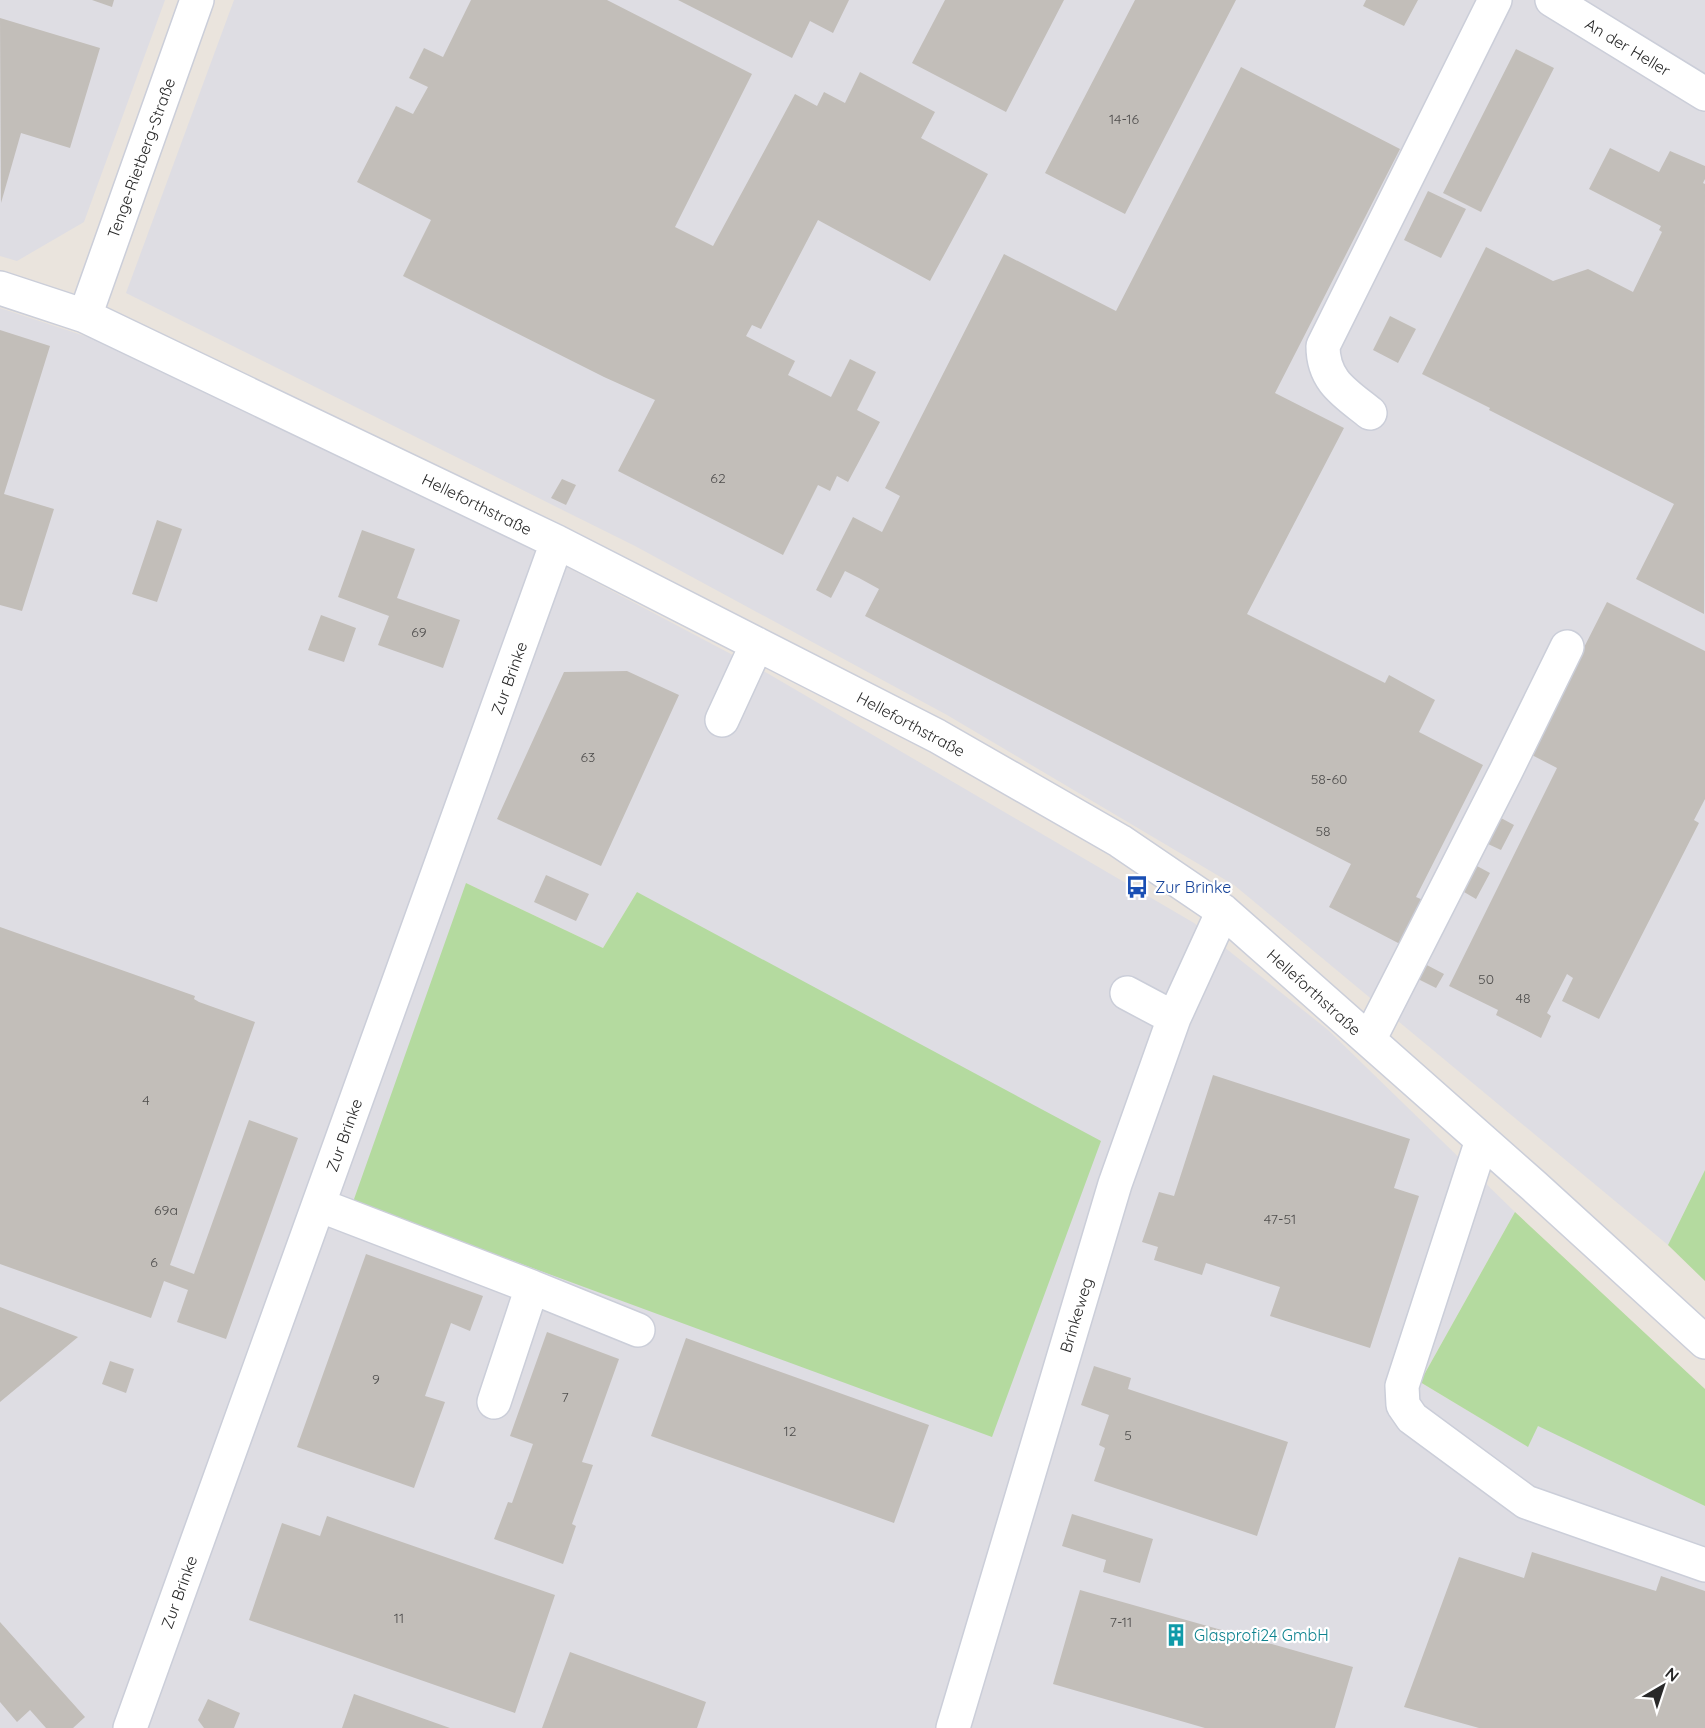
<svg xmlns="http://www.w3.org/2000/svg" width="1705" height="1728" viewBox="0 0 1705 1728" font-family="Quicksand,sans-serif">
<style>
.industrial{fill:#dedde3;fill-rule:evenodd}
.green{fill:#b4da9f}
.building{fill:#c2beb9}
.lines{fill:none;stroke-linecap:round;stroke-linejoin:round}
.minor-casing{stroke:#cbced9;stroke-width:36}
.minor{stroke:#fff;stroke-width:33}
.labels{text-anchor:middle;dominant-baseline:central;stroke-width:4.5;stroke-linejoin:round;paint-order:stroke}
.number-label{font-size:14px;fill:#4f4e4d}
.street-label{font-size:16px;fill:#292929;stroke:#fff}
.transit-label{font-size:16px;fill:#164399;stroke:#fff;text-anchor:start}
.culture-label{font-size:16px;fill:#0d838f;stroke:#fff;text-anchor:start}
</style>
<rect width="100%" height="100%" fill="#eae4dd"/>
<path class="industrial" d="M0,0H165L84,222L17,261L0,256Z
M234,0H1705V1170L1668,1245L1234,885L947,715L635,546L126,293Z
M0,308L106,343L538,552L767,673L1194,923L1328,1030L1515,1212L1420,1382L1527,1446L1538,1425L1705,1506V1728H0ZM466,883L603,948L637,892L992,1436Z"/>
<path class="green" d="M466,883L603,948L637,892L1101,1141L992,1437L353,1202Z
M1705,1170V1281L1668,1245Z
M1515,1212L1705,1389V1506L1538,1426L1528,1447L1420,1382Z"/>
<path class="building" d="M92,0H114L112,7Z
M471,0H607L752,74L675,227L713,246L795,94L817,106L824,92L845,103L860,72L935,112L921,138L988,174L930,281L818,220L761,329L752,325L746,336L795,361L788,375L831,397L850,359L876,372L857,410L880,422L848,482L837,476L830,491L818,485L783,555L618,471L655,400L604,377L403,276L431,220L357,182L396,106L413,114L428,87L409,78L424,48L443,57Z
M678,0H849L833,33L810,21L792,58Z
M945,0H1064L1006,112L912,63Z
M1135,0H1236L1125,214L1045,173Z
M1366,0H1418L1404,26L1363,6Z
M0,18L100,48L70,148L21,133L1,203Z
M1516,49L1554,68L1481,212L1443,193Z
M1241,67L1400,149L1275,393L1344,428L1247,614L1385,683L1389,675L1435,700L1419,732L1483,765L1416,897L1423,900L1400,944L1329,907L1351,864L865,616L879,589L859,578L845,571L831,598L816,590L853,517L882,532L900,496L885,488L1004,254L1116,311Z
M1610,148L1659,172L1670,151L1705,166V179L1703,183L1705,184L1704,614L1636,579L1674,504L1489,410L1490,408L1422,374L1486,247L1553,281L1588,269L1633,292L1662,232L1659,230L1661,226L1589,189Z
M1428,191L1466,209L1441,258L1404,240Z
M1390,316L1416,329L1398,363L1373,350Z
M0,330L50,346L4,494L54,509L22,611L0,605Z
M562,479L576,485L566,505L551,498Z
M157,520L182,529L157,602L132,594Z
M362,530L415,549L397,598L460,620L443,668L378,645L389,616L338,597Z
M1607,602L1705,651V799L1694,820L1699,823L1599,1019L1562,1001L1573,978L1567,974L1547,1013L1551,1016L1541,1038L1496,1015L1498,1010L1449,986L1557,768L1530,754Z
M321,615L356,628L344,662L308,650Z
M627,671L679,695L601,866L497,819L564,672Z
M1501,818L1514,825L1501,850L1488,844Z
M1477,866L1490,873L1476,899L1464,892Z
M546,875L589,894L576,921L534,902Z
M0,927L195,996L194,999L199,1002L255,1022L170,1265L194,1274L249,1120L298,1138L226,1339L177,1322L188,1290L164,1281L151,1318L0,1264Z
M1423,963L1444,974L1436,988L1416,978Z
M1213,1075L1410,1139L1394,1188L1419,1196L1370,1348L1270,1316L1280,1287L1206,1263L1202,1275L1154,1260L1158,1247L1142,1242L1159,1192L1174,1196Z
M366,1254L483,1296L470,1331L451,1323L425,1396L445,1402L414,1488L297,1447Z
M0,1307L78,1337L0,1402Z
M547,1332L619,1359L582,1462L593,1465L572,1524L576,1526L563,1564L494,1539L508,1502L512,1503L533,1444L510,1436Z
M686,1338L929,1425L894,1523L651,1436Z
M110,1361L134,1369L126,1393L102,1384Z
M1094,1366L1131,1378L1128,1389L1288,1442L1257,1536L1094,1481L1105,1448L1099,1445L1109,1415L1081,1405Z
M1072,1514L1153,1539L1140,1583L1103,1572L1106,1560L1062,1546Z
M327,1516L555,1595L515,1713L249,1620L282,1523L320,1536Z
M1532,1552L1656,1591L1661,1576L1705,1591V1728H1479L1404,1707L1459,1557L1524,1578Z
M1080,1590L1353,1667L1335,1728H1205L1053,1684Z
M0,1622L85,1717L73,1728H46L30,1710L17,1722L0,1702Z
M570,1652L706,1702L697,1728H542Z
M354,1694L450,1728H342Z
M208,1699L240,1713L234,1728H204L198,1720Z"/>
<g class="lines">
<g class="minor-casing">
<path id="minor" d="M1552,0L1705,94
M0,288L85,316L557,542L937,736L1120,841L1223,911L1534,1186L1705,1342
M85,316L197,0
M1370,413C1345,393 1323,381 1323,346L1495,0
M722,720L757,644
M1127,993L1174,1018
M1369,1040L1506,771L1567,647
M1482,1140L1402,1386L1403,1405L1412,1418L1526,1502L1705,1565
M319,1205L532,1287L494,1402
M532,1287L638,1330
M130,1728L557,542
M953,1728L1115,1184L1174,1018L1223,911"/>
</g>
<use href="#minor" class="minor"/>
</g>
<defs>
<g id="bus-bare" transform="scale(1.8)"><path d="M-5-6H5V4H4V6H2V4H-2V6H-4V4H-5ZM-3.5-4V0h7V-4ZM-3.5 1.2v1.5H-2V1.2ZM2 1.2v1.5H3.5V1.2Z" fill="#1a4fb4" stroke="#fff" stroke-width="2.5" paint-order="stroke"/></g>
<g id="building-bare" transform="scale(1.8)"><path d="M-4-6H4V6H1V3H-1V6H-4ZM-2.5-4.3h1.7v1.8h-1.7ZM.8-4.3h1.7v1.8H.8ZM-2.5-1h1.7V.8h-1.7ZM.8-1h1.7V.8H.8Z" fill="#0f9aa8" stroke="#fff" stroke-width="2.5" paint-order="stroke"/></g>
</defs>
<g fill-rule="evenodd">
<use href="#bus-bare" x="1137" y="887"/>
<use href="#building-bare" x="1176" y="1635"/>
</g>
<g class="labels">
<g class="number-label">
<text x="1124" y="119">14-16</text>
<text x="718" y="478">62</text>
<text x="419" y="632">69</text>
<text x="588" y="757">63</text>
<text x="1329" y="779">58-60</text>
<text x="1323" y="831">58</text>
<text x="1486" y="979">50</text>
<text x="1523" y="998">48</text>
<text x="146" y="1100">4</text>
<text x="166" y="1210">69a</text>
<text x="1280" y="1219">47-51</text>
<text x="154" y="1262">6</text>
<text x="376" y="1379">9</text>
<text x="565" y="1397">7</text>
<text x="790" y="1431">12</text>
<text x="1128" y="1435">5</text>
<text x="399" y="1618">11</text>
<text x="1121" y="1622">7-11</text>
</g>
<g class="street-label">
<text transform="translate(1628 47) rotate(31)">An der Heller</text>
<text transform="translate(141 158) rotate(-70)">Tenge-Rietberg-Straße</text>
<text transform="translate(477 504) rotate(26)">Helleforthstraße</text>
<text transform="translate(509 678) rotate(-70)">Zur Brinke</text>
<text transform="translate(911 724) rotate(28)">Helleforthstraße</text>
<text transform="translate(1314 992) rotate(42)">Helleforthstraße</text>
<text transform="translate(344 1135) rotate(-70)">Zur Brinke</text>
<text transform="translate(1076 1315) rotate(-73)">Brinkeweg</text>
<text transform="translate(179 1592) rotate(-70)">Zur Brinke</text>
</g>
<g class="transit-label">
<text x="1155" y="887">Zur Brinke</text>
</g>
<g class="culture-label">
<text x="1194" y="1635">Glasprofi24 GmbH</text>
</g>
</g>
<g transform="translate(1663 1686) rotate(39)" stroke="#ffffff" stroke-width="4.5" paint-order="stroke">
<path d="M0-4.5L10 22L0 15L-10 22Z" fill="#292929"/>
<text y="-9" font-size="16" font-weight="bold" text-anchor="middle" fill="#292929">N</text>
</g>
</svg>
